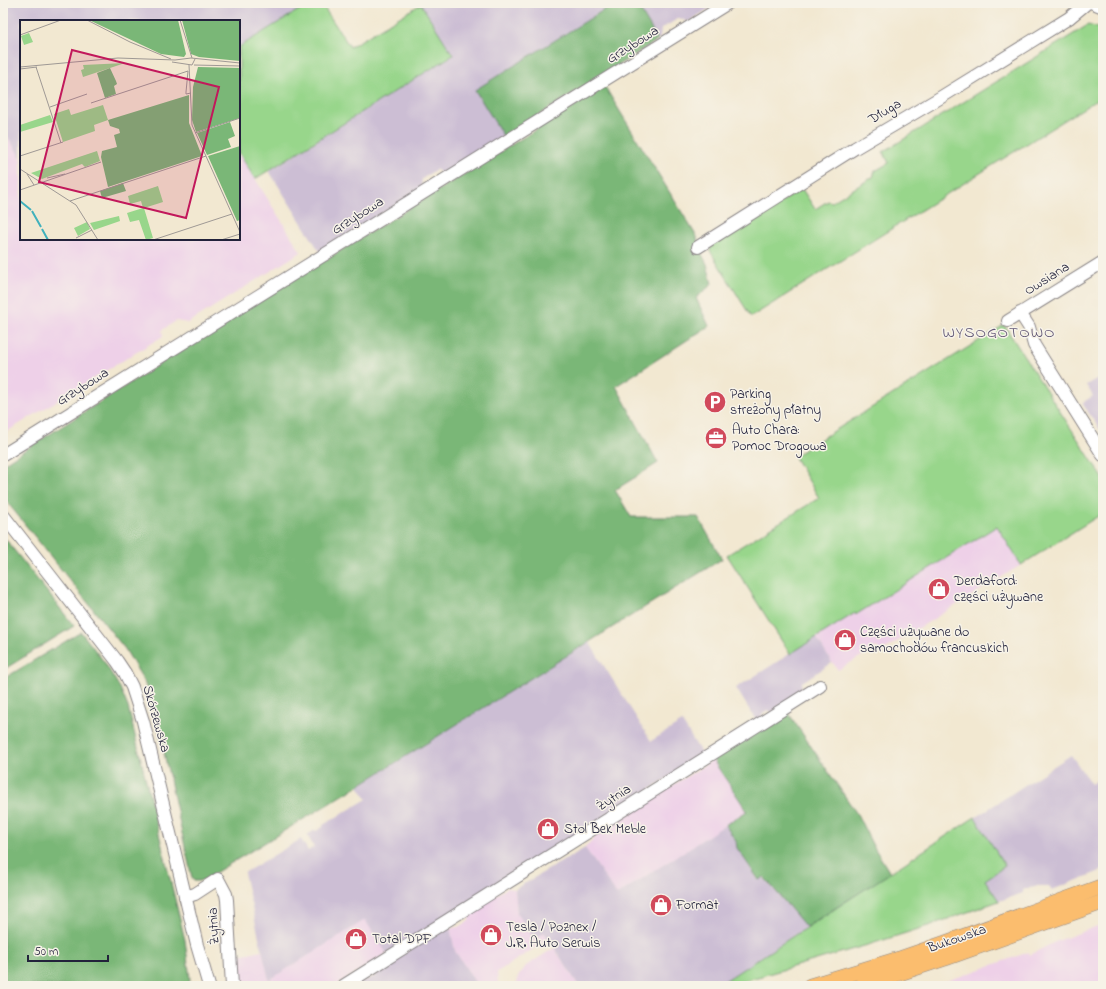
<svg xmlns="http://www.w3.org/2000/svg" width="1106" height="989" viewBox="0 0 1106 989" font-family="'Indie Flower',sans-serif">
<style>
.built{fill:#eed0e8}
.industrial{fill:#ccbed4}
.green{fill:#98d68b;stroke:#5d7c63}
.forest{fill:#7ab777;stroke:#4e6c59}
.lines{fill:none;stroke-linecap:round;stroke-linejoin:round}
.minor-casing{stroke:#8a8586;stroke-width:14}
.major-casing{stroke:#8a8586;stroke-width:16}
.minor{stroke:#fff;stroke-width:12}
.major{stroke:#fbbd6e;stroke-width:15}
.labels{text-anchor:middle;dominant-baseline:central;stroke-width:3;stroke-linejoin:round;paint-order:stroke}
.street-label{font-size:14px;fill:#22223b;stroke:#f7f3e8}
.poi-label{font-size:14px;fill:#22223b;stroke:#f7f3e8;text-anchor:start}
.quarter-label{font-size:16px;letter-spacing:1px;fill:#605675;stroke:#f7f3e8}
.inset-river{fill:none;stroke:#41b1bc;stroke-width:2}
.inset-road{fill:none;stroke:#9f9995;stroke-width:1}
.view{fill:#c2185b;fill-opacity:0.15;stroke:#c2185b;stroke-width:2}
.inset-edge{fill:none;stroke:#22223b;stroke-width:2}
</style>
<rect width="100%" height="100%" fill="#f7f3e8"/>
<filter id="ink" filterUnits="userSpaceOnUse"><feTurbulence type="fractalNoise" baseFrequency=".025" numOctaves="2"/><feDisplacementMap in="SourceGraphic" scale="8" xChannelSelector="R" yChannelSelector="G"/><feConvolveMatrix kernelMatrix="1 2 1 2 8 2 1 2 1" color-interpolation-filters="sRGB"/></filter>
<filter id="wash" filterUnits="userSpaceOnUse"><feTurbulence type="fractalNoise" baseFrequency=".012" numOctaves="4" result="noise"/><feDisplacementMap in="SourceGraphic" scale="16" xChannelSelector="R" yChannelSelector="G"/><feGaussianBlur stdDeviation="0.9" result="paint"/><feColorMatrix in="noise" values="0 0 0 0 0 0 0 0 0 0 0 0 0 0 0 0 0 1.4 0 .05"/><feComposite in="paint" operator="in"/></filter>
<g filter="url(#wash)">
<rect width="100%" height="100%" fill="#f2e8d1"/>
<path class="built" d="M3,129L21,158V239H239V153L301,252L188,323L176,321L162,330L163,336L3,434Z
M997,525L1021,565L880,652L877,647L838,670L833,663H832L816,637L855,613L857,614Z
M713,760L747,811L617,895L585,848L599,832Z
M507,888L515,889L517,913L534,938L544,932L549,939L497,972L498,986H476L477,985L455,951L450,928L459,927L469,921L472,910Z
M365,919L387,954L335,986H237L235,956L262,950L269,980Z
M1103,924V986H933L1029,952L1030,955L1055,942Z
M554,948L579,986H516L518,977L526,966Z"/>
<path class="industrial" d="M3,3H310L239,47V21H21V158L3,129Z
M423,3H615L475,90L504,137L443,175L436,169L422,179L421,189L320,252L269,171L453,55L421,4Z
M636,3H718L688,22L679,18L661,29L660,38L658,40Z
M1103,375V434L1082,403L1093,396L1086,385Z
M816,637L832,663L802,682L801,694L773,712L768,711L762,714L761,719L757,722L736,688Z
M589,642L651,741L682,722L703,756L387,954L365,920L269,980L244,873L301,839L308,851L314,847L307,835L315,830L316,831L323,827V825L367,799L358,786Z
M1071,755L1091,784L1103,776V870L1052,890L1049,886H1035L1023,890V893L999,901L953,832Z
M725,825L736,841L737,848L758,880L763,877L806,927L717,986H579L544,932L534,939L517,913L515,889L585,848L617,895Z
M450,928L455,951L477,985L476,986H352L375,976L377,969L441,931Z"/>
<path class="green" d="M310,3H321L350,47L421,4L453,55L255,179L239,153V47Z
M1088,25L1102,29L1103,28V96L751,317L710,251L711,246L802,189L815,209L828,201L832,202L873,177L875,171L889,163L883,152Z
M1004,325L1103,478V513L1021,565L997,526L857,614L855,613L790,654L727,555L819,498L794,456Z
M975,817L1005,866L985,880L999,901L928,926L871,944L727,986H717Z"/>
<path class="forest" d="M615,3H636L658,40L504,137L475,90Z
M605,87L697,237L698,247L707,264L712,284L696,298L709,326L616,386L658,463L615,490L631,517H698L722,559L358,786L205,879L199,881H194L192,878L158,726L144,681L125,649L3,497V464L230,319Z
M3,536L74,626L3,670Z
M81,632L105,663L120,688L128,707L185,940L190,979L188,986H3V679Z
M787,711L857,814L872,844L890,873L806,927L764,877L759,880L737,848L736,841L725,825L747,811L713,760L727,752L729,749L781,718L782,714Z"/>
</g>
<g filter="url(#ink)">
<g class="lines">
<g class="minor-casing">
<path id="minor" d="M1093,3L1103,7
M698,247L855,148L938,99L1069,18L1087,3
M1020,313L1029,327L1034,345L1103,455
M1008,321L1103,262
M3,455L728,3
M3,515L117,661L125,673L132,687L143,721L197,945L209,986
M185,897L195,894L218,879L226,894L227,900L232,986
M343,986L820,686"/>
</g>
<g class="major-casing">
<path id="major" d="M810,986L899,959L945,943L1103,886
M861,986L946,958L1103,902"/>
</g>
<use href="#minor" class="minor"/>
<use href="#major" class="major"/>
</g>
</g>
<defs>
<g id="parking-disc" transform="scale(1.15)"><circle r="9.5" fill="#d1495b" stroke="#f7f3e8"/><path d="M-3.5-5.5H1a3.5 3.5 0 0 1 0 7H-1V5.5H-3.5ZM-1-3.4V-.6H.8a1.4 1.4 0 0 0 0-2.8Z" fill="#fff"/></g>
<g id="office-disc" transform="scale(1.15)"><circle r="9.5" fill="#d1495b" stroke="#f7f3e8"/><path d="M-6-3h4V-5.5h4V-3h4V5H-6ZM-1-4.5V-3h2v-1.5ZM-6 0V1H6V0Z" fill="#fff"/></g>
<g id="shop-disc" transform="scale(1.15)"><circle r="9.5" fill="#d1495b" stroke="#f7f3e8"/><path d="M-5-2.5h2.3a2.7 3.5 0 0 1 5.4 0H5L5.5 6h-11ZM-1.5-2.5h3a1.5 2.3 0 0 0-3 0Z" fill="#fff"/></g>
</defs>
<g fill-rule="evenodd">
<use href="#parking-disc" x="715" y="402"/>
<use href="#office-disc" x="716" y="438"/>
<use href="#shop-disc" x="939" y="589"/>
<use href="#shop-disc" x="845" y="640"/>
<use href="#shop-disc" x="548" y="829"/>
<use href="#shop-disc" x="661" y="905"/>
<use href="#shop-disc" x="491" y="935"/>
<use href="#shop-disc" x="356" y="939"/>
</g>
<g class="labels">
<g class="street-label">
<text transform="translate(633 45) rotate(-32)">Grzybowa</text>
<text transform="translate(885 112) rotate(-31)">Długa</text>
<text transform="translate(358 216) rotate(-32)">Grzybowa</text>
<text transform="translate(1047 279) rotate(-32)">Owsiana</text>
<text transform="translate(83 387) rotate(-32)">Grzybowa</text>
<text transform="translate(156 719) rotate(74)">Skórzewska</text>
<text transform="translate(614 798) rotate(-32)">Żytnia</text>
<text transform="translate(214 926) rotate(-93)">Żytnia</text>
<text transform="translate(957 939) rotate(-19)">Bukowska</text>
</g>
<g class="poi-label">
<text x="730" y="394">Parking<tspan x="730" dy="16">streżony płatny</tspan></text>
<text x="732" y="430">Auto Chara:<tspan x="732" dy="16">Pomoc Drogowa</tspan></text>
<text x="954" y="581">Derdaford:<tspan x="954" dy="16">części używane</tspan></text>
<text x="860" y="632">Części używane do<tspan x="860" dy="16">samochodów francuskich</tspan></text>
<text x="564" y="829">Stol Bek Meble</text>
<text x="676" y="905">Format</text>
<text x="506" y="927">Tesla / Poznex /<tspan x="506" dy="16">J.R. Auto Serwis</tspan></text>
<text x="372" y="939">Total DPF</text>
</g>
<g class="quarter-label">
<text x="999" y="333">WYSOGOTOWO</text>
</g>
</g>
<g transform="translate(20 20)">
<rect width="220" height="220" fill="#f2e8d1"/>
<path d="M9,13L13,22L4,25L1,16ZM105,43L63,57L61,50L64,49L63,45ZM83,85L88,100L74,105L75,111L43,122L34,94L49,89L51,95ZM30,95L33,102L0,112V105ZM77,131L80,141L65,147L62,144L22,159L11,153ZM138,166L143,182L124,188L133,218L126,220L119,200L110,202L107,193L123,188L121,181L110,184L108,176ZM99,196L100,201L74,210L70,203ZM67,202L70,209L58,216L54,208Z" fill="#98d68b"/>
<path d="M69,0H158L166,34L164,37L141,34ZM162,0H220V41L179,37L171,34ZM178,47L220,48V98L176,112L172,100L173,67ZM90,48L96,61L97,64L94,66L96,74L85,78L77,53ZM169,75V103L182,136L88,167L81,137L82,131L97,127L94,115L100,113L99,109L90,106L88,100ZM210,102L215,116L208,119L211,127L187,135L177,113ZM220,126V200L217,201L188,136ZM103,163L106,171L82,178L80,171Z" fill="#7ab777"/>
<path class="inset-river" d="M0,181L11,190M12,191L21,207M22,209L28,220"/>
<path class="inset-road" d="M67,0L110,22L151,39M160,0L172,38M0,15L41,0M152,42L172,45L175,39M169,45L172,105L220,212M174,45L220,46M0,47L98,38L155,40L171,38L220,43M16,47L41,123M0,49L17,47M71,83L168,51L166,72V74L171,73M30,87L67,74M175,113L220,98M0,136L43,122M0,149L56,185L78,220M7,154L14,165M27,158L45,154M0,170L81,142M50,181L186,136M56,218L72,210M133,220L212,194M201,220L220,214"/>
<path class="view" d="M52,30L199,67L166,198L19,162Z"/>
<rect width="220" height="220" class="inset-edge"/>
</g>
<rect width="1106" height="989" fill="none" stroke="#f7f3e8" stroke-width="16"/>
<path d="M28 955v6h80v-6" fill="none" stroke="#22223b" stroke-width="2"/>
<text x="34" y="955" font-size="12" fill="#22223b" stroke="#f7f3e8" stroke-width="3" paint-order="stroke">50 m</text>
</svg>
